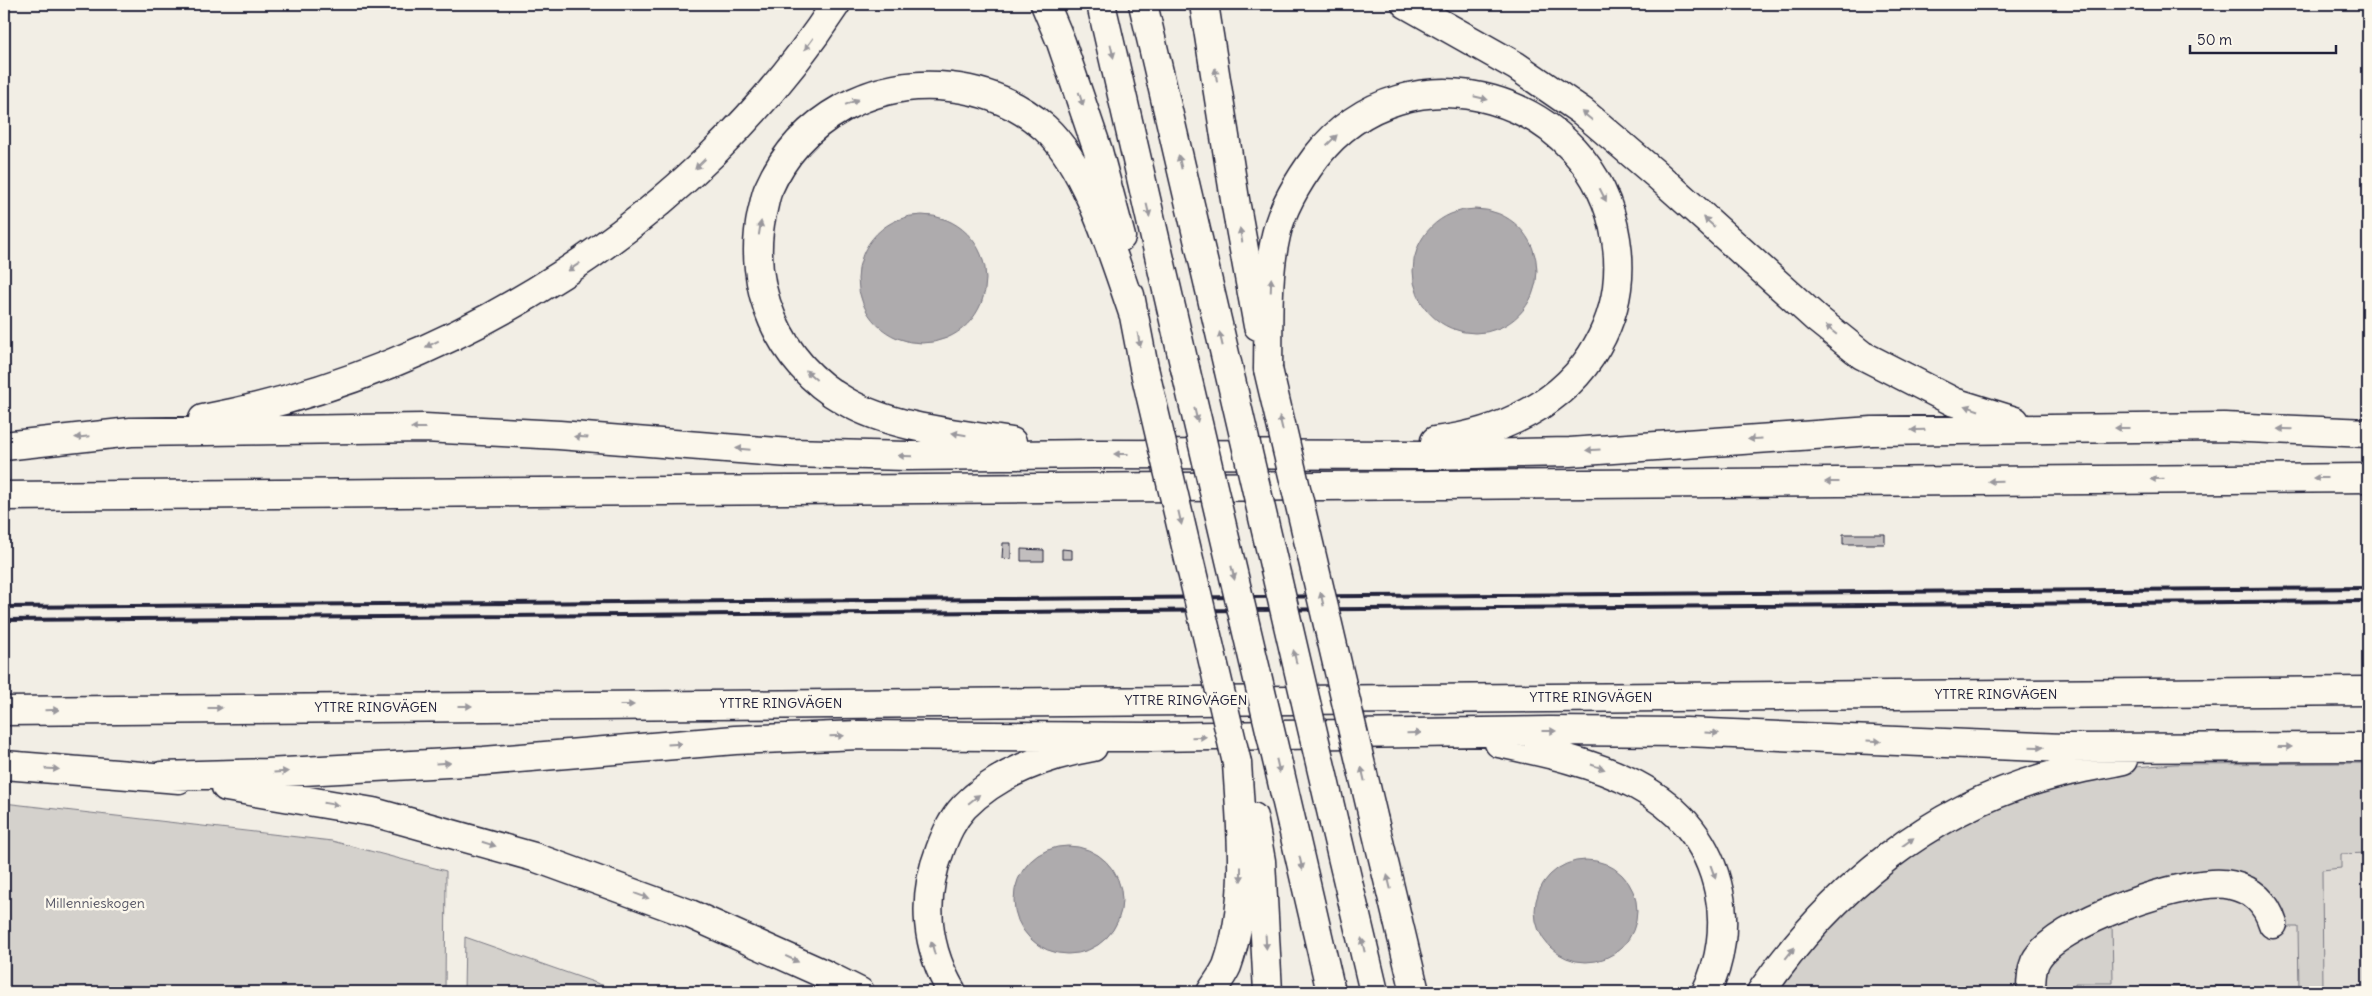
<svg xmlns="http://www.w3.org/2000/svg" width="2372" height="996" viewBox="0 0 2372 996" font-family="Delius,sans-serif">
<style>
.built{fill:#e0dcd6}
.green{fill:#d4d1cc;stroke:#7b7a84}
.water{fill:#aeabad;stroke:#76747f}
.building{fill:#c2bebe;stroke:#22223b}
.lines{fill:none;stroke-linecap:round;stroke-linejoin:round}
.minor-casing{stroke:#22223b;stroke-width:31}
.highway-casing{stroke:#22223b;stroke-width:31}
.minor{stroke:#fbf7ec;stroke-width:28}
.highway{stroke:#fbf7ec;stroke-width:28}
.rail{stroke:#22223b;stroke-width:4}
.highway-bridge-casing{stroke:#22223b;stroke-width:31;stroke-linecap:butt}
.highway-bridge{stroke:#fbf7ec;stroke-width:28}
.oneway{fill:#99979c}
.labels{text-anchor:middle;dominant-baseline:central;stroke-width:5;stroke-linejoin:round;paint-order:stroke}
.street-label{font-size:14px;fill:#22223b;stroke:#fbf7ec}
.park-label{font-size:14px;fill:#575766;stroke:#fbf7ec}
</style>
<rect width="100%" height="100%" fill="#f2eee5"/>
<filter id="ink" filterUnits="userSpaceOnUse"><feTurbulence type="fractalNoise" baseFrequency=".02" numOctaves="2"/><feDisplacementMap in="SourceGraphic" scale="10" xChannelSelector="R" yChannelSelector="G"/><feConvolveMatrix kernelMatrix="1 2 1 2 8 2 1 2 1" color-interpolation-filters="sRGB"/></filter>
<g filter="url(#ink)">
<path class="built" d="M2368,779V992H1792Z"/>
<path class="green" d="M2368,763V853L2341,854V868L2322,870L2323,992H2299L2298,927H2285C2283,908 2276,899 2262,886L2093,908L2022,992H1773L1833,918L1910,852L2003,801L2134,767L2175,764Z
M4,803L332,841L446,871L445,992H4Z
M2112,921L2113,983H2075V988L2043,987L2048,959Z
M465,937L622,992H464Z"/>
<path class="water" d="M1413 271a62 62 0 1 1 124 0a62 62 0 1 1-124 0Z
M858 279a64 64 0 1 1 128 0a64 64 0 1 1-128 0Z
M1014 900a54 54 0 1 1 108 0a54 54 0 1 1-108 0Z
M1535 911a51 51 0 1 1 102 0a51 51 0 1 1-102 0Z"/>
<path class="building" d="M1843,534H1885V544H1843Z
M1003,543H1011V559L1002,558Z
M1021,549L1044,550V561H1021Z
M1062,549L1072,550V559H1062Z
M2234,986V992H2056V988Z"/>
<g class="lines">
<g class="minor-casing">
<path id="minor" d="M2031,992C2031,983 2031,971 2035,962C2052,924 2191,875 2231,885C2253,890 2266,902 2273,924"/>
</g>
<g class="highway-casing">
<path id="highway" d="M1045,4L1061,42L1098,151L1121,237
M1101,4L1185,368
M1143,4L1228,367
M1204,4L1236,206L1258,326
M1406,4L1516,66L1583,112L1657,175L1817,319L1862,355L1954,402L2015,421
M1130,295L1144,368
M1268,369C1269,325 1266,278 1276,235C1282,207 1299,180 1316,157C1407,39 1594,95 1616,239C1622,276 1616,313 1597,346C1565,404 1499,434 1435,441
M203,419C457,371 695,220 836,4
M1012,442C959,434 891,428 845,401C779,364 746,286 762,213C764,206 765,197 768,190C799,118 874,78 950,87C986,91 1018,104 1045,128C1087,166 1114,259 1133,313
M4,446L131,432L424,428L559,435L790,453L907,456L1094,454L1428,455L1570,452L1872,431L2224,427L2368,433
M4,496L2368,478
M4,711L2368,691
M1499,743C1591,762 1697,785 1719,892C1726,925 1721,962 1706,992
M4,765L179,779
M162,776L267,773L484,761L735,740L859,735L1151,737L1549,731L1686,732L2064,748L2368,747
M226,787L373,812L534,857L690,914L824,974L860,992
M1253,817L1261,861L1268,992
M1374,821L1415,992
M1334,823L1374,992
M1292,824L1331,992
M952,992C926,948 921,899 940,850C946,834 952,820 964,807C997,773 1047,755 1093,747
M1211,992C1216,984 1223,975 1227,966C1250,902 1241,829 1237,763
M1761,992C1831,890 1931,807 2053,775C2076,769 2100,765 2123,760"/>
</g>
<use href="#minor" class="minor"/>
<use href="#highway" class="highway"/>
<path class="rail" d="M4,607L2368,588
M4,620L2368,601"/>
<g class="highway-bridge-casing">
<path id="highway-bridge" d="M1228,367L1334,823
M1144,368L1237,763
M1185,368L1292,824
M1268,369L1374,821"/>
</g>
<use href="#highway-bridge" class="highway-bridge"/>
</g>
<defs><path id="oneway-solid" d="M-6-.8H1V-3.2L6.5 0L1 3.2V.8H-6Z" transform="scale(1.25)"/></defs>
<g class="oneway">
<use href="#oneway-solid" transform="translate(809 44) rotate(126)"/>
<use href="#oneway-solid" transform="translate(1112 51) rotate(77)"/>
<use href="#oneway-solid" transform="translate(1216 75) rotate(-98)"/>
<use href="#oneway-solid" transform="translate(1481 98) rotate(14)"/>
<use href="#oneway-solid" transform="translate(1081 99) rotate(72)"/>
<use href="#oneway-solid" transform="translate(852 102) rotate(-23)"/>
<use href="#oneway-solid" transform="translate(1587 116) rotate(-141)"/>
<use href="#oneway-solid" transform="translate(1332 140) rotate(-44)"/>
<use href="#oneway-solid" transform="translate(1180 162) rotate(-103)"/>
<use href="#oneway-solid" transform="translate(700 164) rotate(136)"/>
<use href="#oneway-solid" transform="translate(1603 195) rotate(63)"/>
<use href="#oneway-solid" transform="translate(1148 210) rotate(77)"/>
<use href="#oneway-solid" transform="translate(1709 222) rotate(-138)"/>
<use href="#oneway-solid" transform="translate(760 228) rotate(-81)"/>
<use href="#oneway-solid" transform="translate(1241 235) rotate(-100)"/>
<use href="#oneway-solid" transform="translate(574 267) rotate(146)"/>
<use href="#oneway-solid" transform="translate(1271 285) rotate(-88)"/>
<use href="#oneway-solid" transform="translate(1831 330) rotate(-141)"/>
<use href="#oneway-solid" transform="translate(1221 339) rotate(-103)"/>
<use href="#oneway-solid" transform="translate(1139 340) rotate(79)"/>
<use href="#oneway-solid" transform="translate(432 344) rotate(154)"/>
<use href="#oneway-solid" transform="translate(811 375) rotate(-138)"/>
<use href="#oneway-solid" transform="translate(1972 408) rotate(-161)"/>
<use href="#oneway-solid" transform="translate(1196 415) rotate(77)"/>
<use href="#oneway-solid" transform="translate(1281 423) rotate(-103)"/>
<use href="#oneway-solid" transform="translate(418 428) rotate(-180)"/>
<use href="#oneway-solid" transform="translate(2122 428) rotate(180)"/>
<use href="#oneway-solid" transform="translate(2285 429) rotate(-178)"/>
<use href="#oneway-solid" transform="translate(1918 430) rotate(179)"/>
<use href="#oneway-solid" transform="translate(959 434) rotate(-171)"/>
<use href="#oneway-solid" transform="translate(82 437) rotate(174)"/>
<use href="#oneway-solid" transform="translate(581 437) rotate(-176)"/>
<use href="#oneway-solid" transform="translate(1755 439) rotate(176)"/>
<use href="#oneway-solid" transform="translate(743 449) rotate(-175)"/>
<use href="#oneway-solid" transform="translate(1593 450) rotate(176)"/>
<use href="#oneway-solid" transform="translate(1121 454) rotate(-180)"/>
<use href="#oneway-solid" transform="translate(905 456) rotate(-179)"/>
<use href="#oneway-solid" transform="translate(2320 478) rotate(-180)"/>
<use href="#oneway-solid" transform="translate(2157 479) rotate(179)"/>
<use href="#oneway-solid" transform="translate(1995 481) rotate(179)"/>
<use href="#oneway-solid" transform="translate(1832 482) rotate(180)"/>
<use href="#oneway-solid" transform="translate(1180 518) rotate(77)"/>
<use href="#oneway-solid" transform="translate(1233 573) rotate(77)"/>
<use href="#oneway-solid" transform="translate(1322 599) rotate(-103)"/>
<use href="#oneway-solid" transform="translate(1295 657) rotate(-103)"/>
<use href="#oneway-solid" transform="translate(627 705)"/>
<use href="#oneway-solid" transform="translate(465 706)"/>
<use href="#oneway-solid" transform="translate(215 708)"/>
<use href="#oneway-solid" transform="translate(52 710) rotate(-1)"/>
<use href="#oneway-solid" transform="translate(1549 731)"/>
<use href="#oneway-solid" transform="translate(1414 733) rotate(-1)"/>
<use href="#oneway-solid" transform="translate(1712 733) rotate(3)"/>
<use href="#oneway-solid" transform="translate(837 736) rotate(-2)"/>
<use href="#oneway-solid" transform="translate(1199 737) rotate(-1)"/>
<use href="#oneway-solid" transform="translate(1874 741) rotate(3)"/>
<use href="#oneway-solid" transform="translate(675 744) rotate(-4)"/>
<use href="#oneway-solid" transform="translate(2037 747) rotate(2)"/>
<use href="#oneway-solid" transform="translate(2285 747)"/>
<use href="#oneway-solid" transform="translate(443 763) rotate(-3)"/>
<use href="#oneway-solid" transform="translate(1278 766) rotate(77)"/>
<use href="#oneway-solid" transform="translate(1598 767) rotate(19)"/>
<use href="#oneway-solid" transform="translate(52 769) rotate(4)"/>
<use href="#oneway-solid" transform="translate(281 772) rotate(-4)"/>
<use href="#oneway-solid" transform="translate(1363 774) rotate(-103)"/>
<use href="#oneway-solid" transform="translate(974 799) rotate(-39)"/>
<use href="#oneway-solid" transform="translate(331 804) rotate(10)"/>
<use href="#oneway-solid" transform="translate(1908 842) rotate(-36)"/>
<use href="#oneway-solid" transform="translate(489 844) rotate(17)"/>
<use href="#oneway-solid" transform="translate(1301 863) rotate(77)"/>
<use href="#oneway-solid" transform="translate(1713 872) rotate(70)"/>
<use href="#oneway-solid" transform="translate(1241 874) rotate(90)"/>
<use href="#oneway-solid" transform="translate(1389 882) rotate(-104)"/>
<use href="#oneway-solid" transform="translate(642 896) rotate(20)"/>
<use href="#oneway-solid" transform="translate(1266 942) rotate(87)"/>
<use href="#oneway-solid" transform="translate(1363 945) rotate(-103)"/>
<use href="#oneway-solid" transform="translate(933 948) rotate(-105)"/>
<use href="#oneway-solid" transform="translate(1790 953) rotate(-52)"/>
<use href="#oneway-solid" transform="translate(792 959) rotate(25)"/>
</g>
</g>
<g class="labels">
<g class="street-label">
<text x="1996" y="694">YTTRE RINGVÄGEN</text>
<text x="1591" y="697">YTTRE RINGVÄGEN</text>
<text x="1186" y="700">YTTRE RINGVÄGEN</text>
<text x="781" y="703">YTTRE RINGVÄGEN</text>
<text x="376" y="707">YTTRE RINGVÄGEN</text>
</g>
<g class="park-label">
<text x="95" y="903">Millennieskogen</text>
</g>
</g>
<rect width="2372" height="996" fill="none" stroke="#fbf7ec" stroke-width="20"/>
<rect x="10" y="10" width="2352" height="976" fill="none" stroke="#22223b" stroke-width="2" filter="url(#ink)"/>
<path d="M2190 45v8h146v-8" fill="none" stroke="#22223b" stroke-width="2.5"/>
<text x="2197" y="45" font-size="15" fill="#22223b" stroke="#fbf7ec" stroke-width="4" paint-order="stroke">50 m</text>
</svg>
